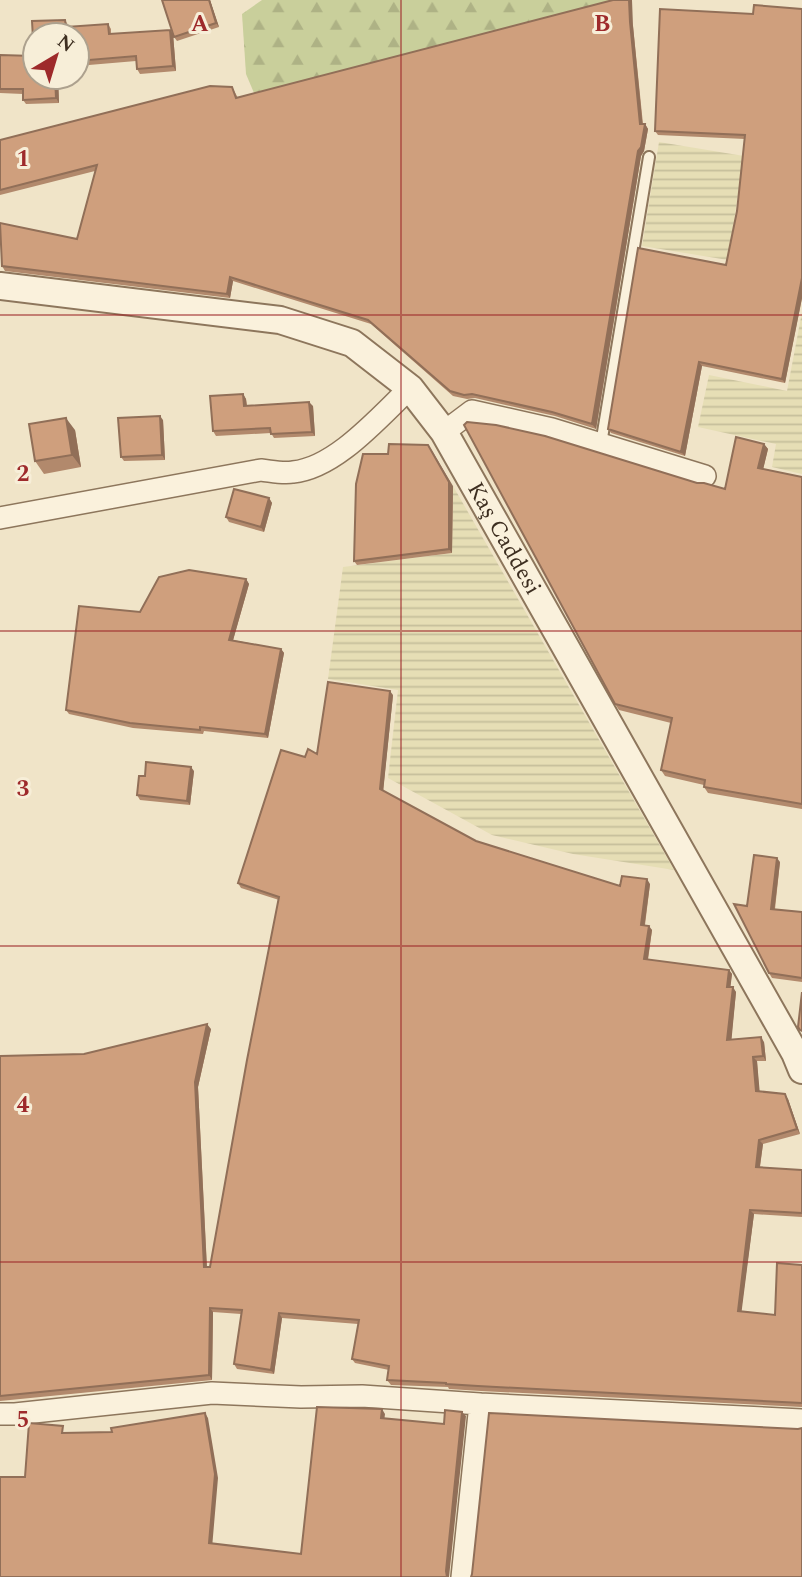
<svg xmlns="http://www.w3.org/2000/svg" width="802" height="1577" viewBox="0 0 802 1577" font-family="Spectral,serif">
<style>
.farmland{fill:url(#farmland-rules)}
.forest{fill:url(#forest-firs)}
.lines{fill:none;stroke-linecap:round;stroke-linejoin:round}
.service-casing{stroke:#8d765c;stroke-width:14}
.minor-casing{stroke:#8d765c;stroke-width:24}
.tertiary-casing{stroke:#8d765c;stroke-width:30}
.service{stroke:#faf1dc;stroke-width:10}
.minor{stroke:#faf1dc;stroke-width:21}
.tertiary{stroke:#faf1dc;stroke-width:26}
.wall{fill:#b2896c}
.shaded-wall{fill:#916f58}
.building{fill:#cf9f7d;stroke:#916f58;stroke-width:2}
.grid{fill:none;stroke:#9e2a2b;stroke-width:2;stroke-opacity:0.55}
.labels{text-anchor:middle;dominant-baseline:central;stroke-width:6;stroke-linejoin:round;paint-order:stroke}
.street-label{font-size:23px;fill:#3d2e20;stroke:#f7eed8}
.grid-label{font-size:23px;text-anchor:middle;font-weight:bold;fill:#9e2a2b;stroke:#f7eed8;stroke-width:6;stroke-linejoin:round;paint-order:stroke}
</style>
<defs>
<pattern id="farmland-rules" width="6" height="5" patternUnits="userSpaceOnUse" patternTransform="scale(1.75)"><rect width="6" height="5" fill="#e6deb5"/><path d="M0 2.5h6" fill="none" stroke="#c6bf9b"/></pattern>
<pattern id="forest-firs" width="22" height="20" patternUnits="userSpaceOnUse" patternTransform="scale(1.75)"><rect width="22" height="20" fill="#c9cf9b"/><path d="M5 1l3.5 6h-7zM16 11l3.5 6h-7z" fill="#aeb285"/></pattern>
</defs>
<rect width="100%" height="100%" fill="#f0e4c8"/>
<path class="farmland" d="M659,142L744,156L728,260L642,246Z
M802,312V474L772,467L776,444L698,427L709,375L787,391Z
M453,486L674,870L573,854L492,835L388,778L398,690L328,679L343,567L452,553Z"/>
<path class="forest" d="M262,0H621L254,93L246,74L242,14Z"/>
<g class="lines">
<g class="service-casing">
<path id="service" d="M601,444L649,157"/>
</g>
<g class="minor-casing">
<path id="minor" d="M444,432L472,411L552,429L705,476
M0,518L261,470C271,471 283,474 293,472C336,468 380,416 410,388
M0,1414H15L212,1393L301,1397L362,1396L480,1404L802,1420
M462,1577L480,1404"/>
</g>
<g class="tertiary-casing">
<g id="tertiary">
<path id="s1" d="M0,286L280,320L352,343L410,388L444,432L795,1053L802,1070"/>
</g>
</g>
<use href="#service" class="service"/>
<use href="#minor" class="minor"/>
<use href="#tertiary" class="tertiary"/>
</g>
<path class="wall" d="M210,0L219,27L177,41L174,37Z
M802,9V298L785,383L702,366L685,456L611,433L608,429L726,265L737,211L745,139L658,135L655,131L753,14Z
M65,20L68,25V27L108,24L111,29V34L170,30L173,34L176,71L140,74L137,69L136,61L77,66V35H35V77H58L59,103L26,104L23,100V94L0,93V55L34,56L32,21Z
M633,26L643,124H645L648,129L644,151L641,156L596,429L555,416L475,398L467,399L453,396L371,324L233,281L230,298L5,271L2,266L77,239L95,171L0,195V140L232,87L238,98Z
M243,394L246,399L247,405L313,406L315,436L274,438L271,433L216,436L213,431Z
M163,420L165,460L124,461L121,457Z
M75,430L81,467L44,474L35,461Z
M764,444L768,449L763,469L802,477V809L708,793L704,787V785L665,776L661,770L671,723L619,710L615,704L697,483L725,489Z
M453,486L452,553L357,565L354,561Z
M269,498L272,503L264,532L229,522L226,517Z
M246,579L249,584L233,640L281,649L284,653L268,738L204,731L203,734L133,728L69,714L66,710L140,612Z
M393,695L383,791L476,841L620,886L650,884L645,925L652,930L648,960L729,970L732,974L730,987L736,992L731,1040L764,1042L766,1061H757L759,1091L788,1099L800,1134L763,1144L760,1167L802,1170V1217L754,1214L741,1311L775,1315L802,1265V1407L481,1391L449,1389L448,1387L391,1385L387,1380L389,1370L355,1363L352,1359L358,1324L282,1318L274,1374L237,1369L234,1364L241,1314L213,1312L212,1380L0,1401V1056L84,1054L211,1029L198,1087L207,1267H210L279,900L241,888L238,883L305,757L317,754Z
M194,771L190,805L140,800L137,795Z
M780,862L775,909L802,912V982L772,978L769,973L747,906Z"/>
<path class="shaded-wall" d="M209,0H210L219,27L216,23Z
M629,0H632L633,26L643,129L640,124L630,22Z
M170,30L173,34L176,71L173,66Z
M55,77H58L59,103L56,98Z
M645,124L648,129L644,151L641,156L596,429L592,424L638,151Z
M230,277L233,281L230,298L227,294Z
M802,278V298L785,383L782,379Z
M699,362L702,366L685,456L681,452Z
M243,394L246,399L247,410L244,406Z
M309,402L313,406L315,436L312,432Z
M160,416L163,420L165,460L162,455Z
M66,418L75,430L81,467L72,455Z
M764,444L768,449L762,474L758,468Z
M431,449L453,486L452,553L449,549Z
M269,498L272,503L264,532L261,527Z
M246,579L249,584L232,644L229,640Z
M281,649L284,653L268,738L265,734Z
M390,691L393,695L383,793L380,789Z
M191,767L194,771L190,805L187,801Z
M777,858L780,862L774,913L771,909Z
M647,879L650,884L644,929L641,925Z
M649,926L652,930L647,964L644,959Z
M729,970L732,974L730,991L727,987Z
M733,987L736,992L731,1045L727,1040Z
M207,1024L211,1029L198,1087L207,1271L204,1267L195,1082Z
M761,1037L764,1042L766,1061L763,1056Z
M753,1057L757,1061L760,1095L756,1091Z
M785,1094L788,1099L800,1134L797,1129Z
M759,1140L763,1144L759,1172L756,1167Z
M750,1210L754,1214L741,1316L738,1311Z
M210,1308L213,1312L212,1380L209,1375Z
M279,1313L282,1318L274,1374L271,1370Z
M382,1409L385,1414L384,1422L381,1418Z
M462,1412L466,1416L449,1577H447L446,1571Z
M205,1413L208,1418L218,1478L212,1548L209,1543Z"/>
<path class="building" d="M162,0H209L216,23L174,37Z
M613,0H629L630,22L640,124H645L641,147L638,151L592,424L552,412L472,394L464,395L450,391L368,320L230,277L227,294L2,266L0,223L77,239L97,165L0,190V140L210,86L232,87L236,98Z
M754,5L802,9V278L782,379L699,362L681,452L608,429L638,248L726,265L737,211L745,135L655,131L660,9L753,14Z
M65,20L66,27L108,24L109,34L170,30L173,66L137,69L136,56L77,61V35H35V77H55L56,98L23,100V89H0V55L34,56L32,21Z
M243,394L244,406L309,402L312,432L271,434L270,428L213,431L210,396Z
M160,416L162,455L121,457L118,418Z
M66,418L72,455L35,461L29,424Z
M467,422L496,425L545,436L697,483H704L725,489L736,437L764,444L758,468L802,477V804L704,787L705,780L661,770L672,718L615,704L464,425Z
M389,444L428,445L449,482V549L354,561L356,484L363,454H388Z
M234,489L269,498L261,527L226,517Z
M189,570L246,579L229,640L281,649L265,734L200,727V730L130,723L66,710L79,606L140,612L159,577Z
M328,682L390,691L380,789L476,841L620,886L622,876L647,879L641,925L649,926L644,959L729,970L727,987H733L727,1040L761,1037L763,1056L753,1057L756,1091L785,1094L797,1129L759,1140L756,1167L802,1170V1213L750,1210L738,1311L775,1315L777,1263L802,1265V1403L478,1386L446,1384V1383L387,1380L389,1366L352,1359L359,1320L279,1313L271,1370L234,1364L242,1310L210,1308L209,1375L0,1396V1056L84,1054L207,1024L195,1082L204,1267H210L247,1060L279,897L238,883L281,750L305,757L308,749L317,754Z
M146,762L191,767L187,801L137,795L139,776H145Z
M754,855L777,858L771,909L802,912V978L769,973L734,904L747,906Z
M802,992V1031L800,1030L798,1027Z
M317,1407L382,1409L381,1418L444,1424L445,1410L462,1412L446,1571L447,1577H0V1477H25L29,1423L63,1426L62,1433L112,1432L111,1428L205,1413L215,1474L209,1543L301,1554Z
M489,1413L798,1429L802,1428V1577H471L472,1574Z"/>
<path class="grid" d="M401,0V1577M0,315H802M0,631H802M0,946H802M0,1262H802"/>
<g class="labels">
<g class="street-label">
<text stroke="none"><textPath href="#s1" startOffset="609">Kaş Caddesi</textPath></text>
</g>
</g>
<g class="grid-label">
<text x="200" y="31">A</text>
<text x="602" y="31">B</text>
<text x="23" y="166">1</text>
<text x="23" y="481">2</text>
<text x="23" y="796">3</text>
<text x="23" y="1112">4</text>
<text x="23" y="1427">5</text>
</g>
<g transform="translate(56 56) rotate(38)"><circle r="33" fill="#f7eed8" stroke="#ada18e" stroke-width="2"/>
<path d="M0-5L12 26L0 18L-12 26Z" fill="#9e2a2b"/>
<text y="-10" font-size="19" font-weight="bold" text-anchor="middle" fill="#3d2e20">N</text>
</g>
</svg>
